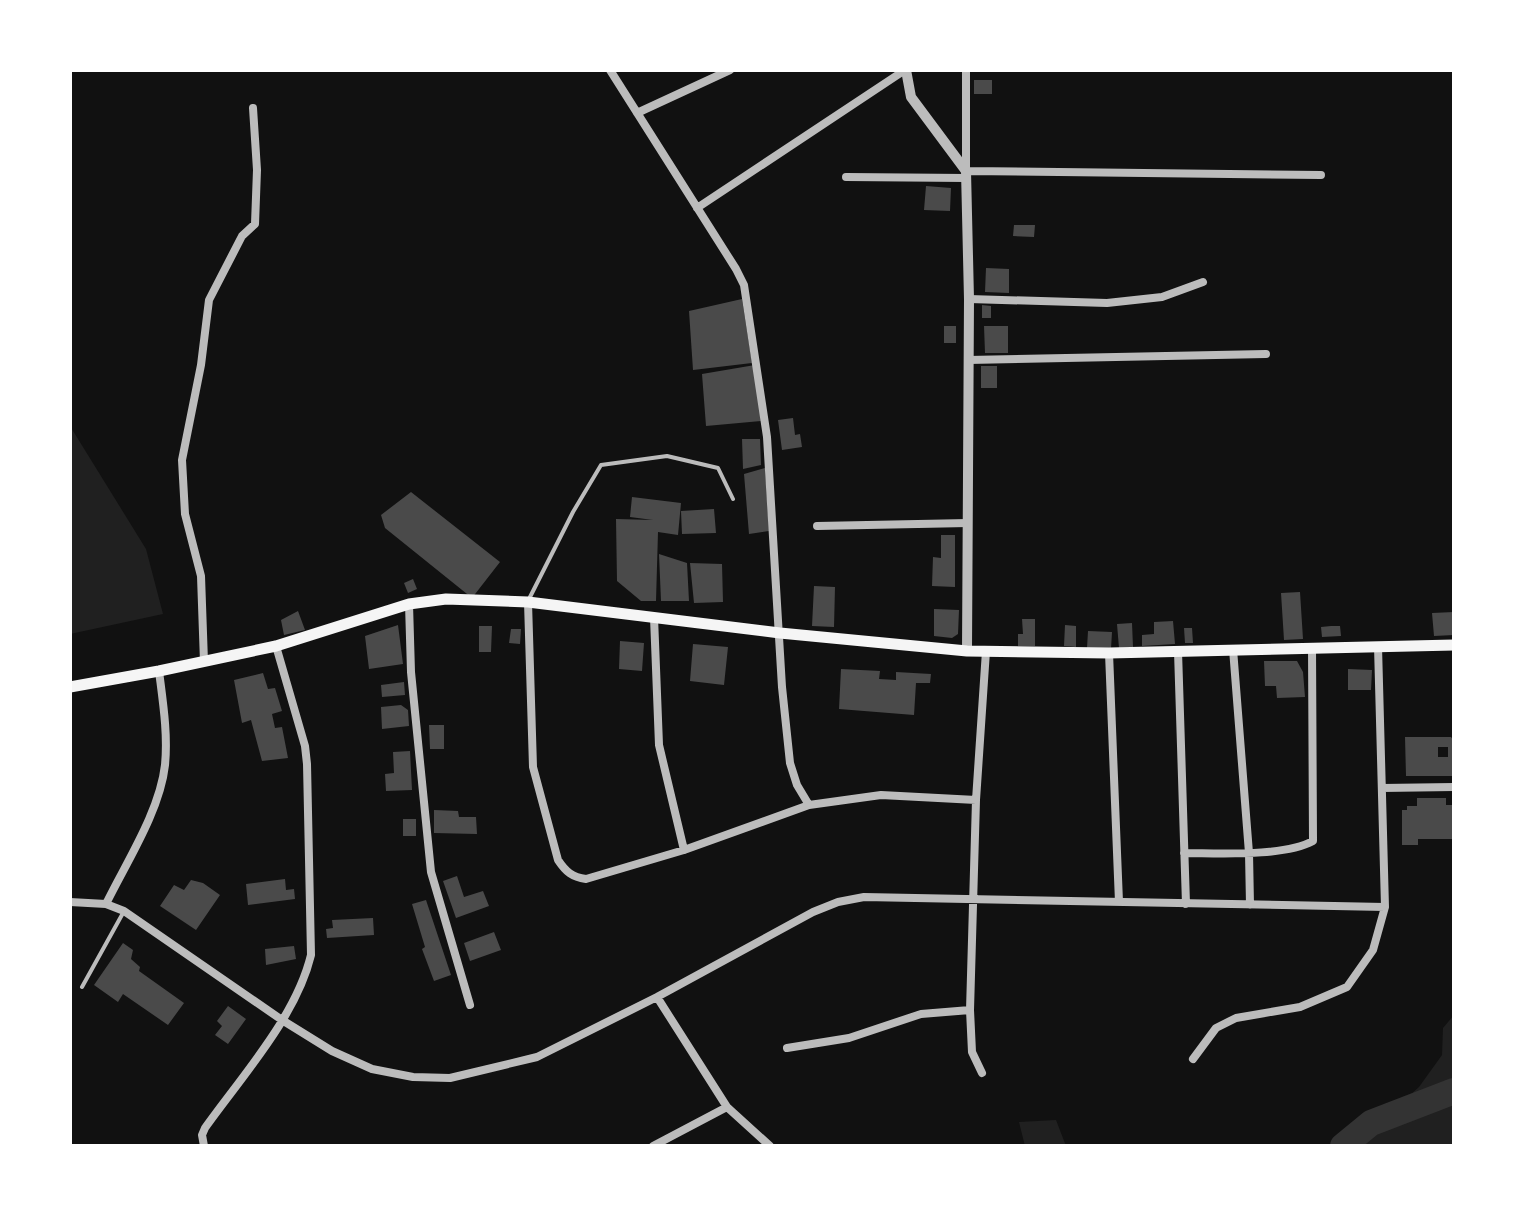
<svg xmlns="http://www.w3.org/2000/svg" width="1524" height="1216" viewBox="0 0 1524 1216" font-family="'Fira Sans',sans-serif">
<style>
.green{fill:#202020}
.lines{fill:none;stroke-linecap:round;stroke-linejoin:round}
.river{stroke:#333;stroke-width:26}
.building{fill:#4a4a4a;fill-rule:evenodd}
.service{stroke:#bcbcbc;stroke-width:4}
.minor{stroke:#bcbcbc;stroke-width:8}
.tertiary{stroke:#bcbcbc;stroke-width:10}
.secondary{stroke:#f5f5f5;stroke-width:11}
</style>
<rect width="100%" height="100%" fill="#111"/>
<path class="green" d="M70,426L146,549L163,614L70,634Z
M1454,1015V1146H1334L1385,1107L1409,1096L1419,1087L1442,1055L1443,1028Z
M1056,1120L1066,1146H1025L1019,1122Z"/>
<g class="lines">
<path class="river" d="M1343,1146L1371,1123L1454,1091"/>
</g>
<path class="building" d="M974,80H992V94H974Z
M926,186L951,188L950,211L924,210Z
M1014,225H1035L1034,237L1013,236Z
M986,268L1009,269V293L985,292Z
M742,299L752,363L693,370L689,311Z
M982,305L991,306V318H982Z
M944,326H956V343H944Z
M984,326H1008V353H985Z
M755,365L761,421L706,426L702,374Z
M981,366H997V388H981Z
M793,418L795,435L800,434L802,447L782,450L778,420Z
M742,439H760L761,465L743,469Z
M765,468L769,531L749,534L744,474Z
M411,492L500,562L472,598L385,528L381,515Z
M632,497L681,503L678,535L658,532L656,601H641L617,581L616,519L653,520L630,517Z
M714,509L716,533L682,534L681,511Z
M941,535H955V587L932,586L933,557L941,558Z
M659,554L687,563L689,601H661Z
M690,563L722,564L723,602L694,603Z
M413,579L417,589L408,593L404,583Z
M814,586L835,587L834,627L812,626Z
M1300,592L1303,639L1284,640L1281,593Z
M934,609L959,610L958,634L952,638L934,636Z
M298,611L305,630L284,635L281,620Z
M1454,612V635L1434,636L1432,613Z
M1022,619H1035V646H1018V634H1023Z
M1173,621L1175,644L1142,646V635L1154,634V622Z
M1132,623L1133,647L1119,648L1117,624Z
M398,625L403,664L369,669L365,636Z
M1065,625L1076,626V647L1064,646Z
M479,626H492L491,652H479Z
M1331,626H1340L1341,636L1322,637L1321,627Z
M1184,628H1192L1193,643H1185Z
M511,629H521L520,644L509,643Z
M1088,631L1112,632L1111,649L1087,648Z
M620,641L644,643L642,671L619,669Z
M693,644L728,647L724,685L690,681Z
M1264,661H1297L1303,672L1305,697L1277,698L1276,686H1265Z
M841,669L880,671L879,679L896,680V672L931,674L930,683H916L914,715L839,709Z
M1348,669L1372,670L1371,690H1348Z
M263,673L268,689L275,688L282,711L272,714L275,728L282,727L288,758L262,761L251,720L242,723L234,680Z
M404,682L405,695L382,697L381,685Z
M401,705L408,710L409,726L382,729L381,707Z
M429,725H444V749H430Z
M1405,737H1451L1454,741V776H1406ZM1438,747H1448V757H1438Z
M410,751L412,790L386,791L385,774L394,773L393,752Z
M1417,798H1446V805H1454V839H1418V845H1402V810H1407V806H1417Z
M434,810L458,811L459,817H476L477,834L434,833Z
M403,819H416V836H403Z
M457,876L464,897L483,891L489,906L456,918L443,881Z
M285,879L286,890L294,889L295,899L248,905L246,884Z
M191,880L203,883L220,895L196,930L160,906L174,885L184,890Z
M426,900L451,975L434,981L422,949L425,947L412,904Z
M373,918L374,935L327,938L326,929L333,928L332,920Z
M494,932L501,950L470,961L464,943Z
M123,943L133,950L131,959L140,967L139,971L184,1003L168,1025L123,994L118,1002L94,985Z
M294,946L296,959L266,965L265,949Z
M228,1006L246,1019L228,1044L215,1035L222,1026L217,1021Z"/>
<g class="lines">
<path class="service" d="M529,599L573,512L601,465L667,456L718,468L733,499
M82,987L123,913"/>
<path class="minor" d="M610,70L736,269L744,285L767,437L782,687L790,763L797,785L809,805
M966,70V171L1321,175
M637,113L730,70
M846,177L966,178
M697,208L905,70
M969,299L1107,303L1162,297L1203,282
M968,360L1266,354
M817,526L968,523
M528,602L533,767L558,860C566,872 572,877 586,879L684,850L809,805L881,795L976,800
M409,604L411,672L431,872L470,1005
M654,617L659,745L684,850
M1233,649L1249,853L1250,905
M1178,651L1186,904
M1109,653L1119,902
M204,662L201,576L185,514L182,460L201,365L209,300L242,236L255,224L257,170L253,108
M1382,788L1454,787
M1184,853C1219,853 1283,857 1313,841L1312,647
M70,902L106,904L124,911L282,1020L332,1051L372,1069L413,1077L450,1078L537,1057L657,997L813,912L838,902L864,897L1385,907
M106,904C126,863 160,811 165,765C168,734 163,703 159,671
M657,997L727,1107L770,1146
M787,1048L849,1038L921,1014L970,1010
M1193,1059L1216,1028L1236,1018L1300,1007L1347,987L1373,950L1385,907L1378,646
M982,1073L972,1052L970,1010L976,800L986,651
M204,1146L202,1135L205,1128C242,1076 296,1017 311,955L307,764L305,746L276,646
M653,1146L727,1107"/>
<path class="tertiary" d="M906,70L911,97L966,171L969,299L967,651"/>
<path class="secondary" d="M70,687L159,671L276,646L409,604L446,599L528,602L780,633L967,651L1109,653L1454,645"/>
</g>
<rect width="1524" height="1216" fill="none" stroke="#ffffff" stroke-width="144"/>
</svg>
